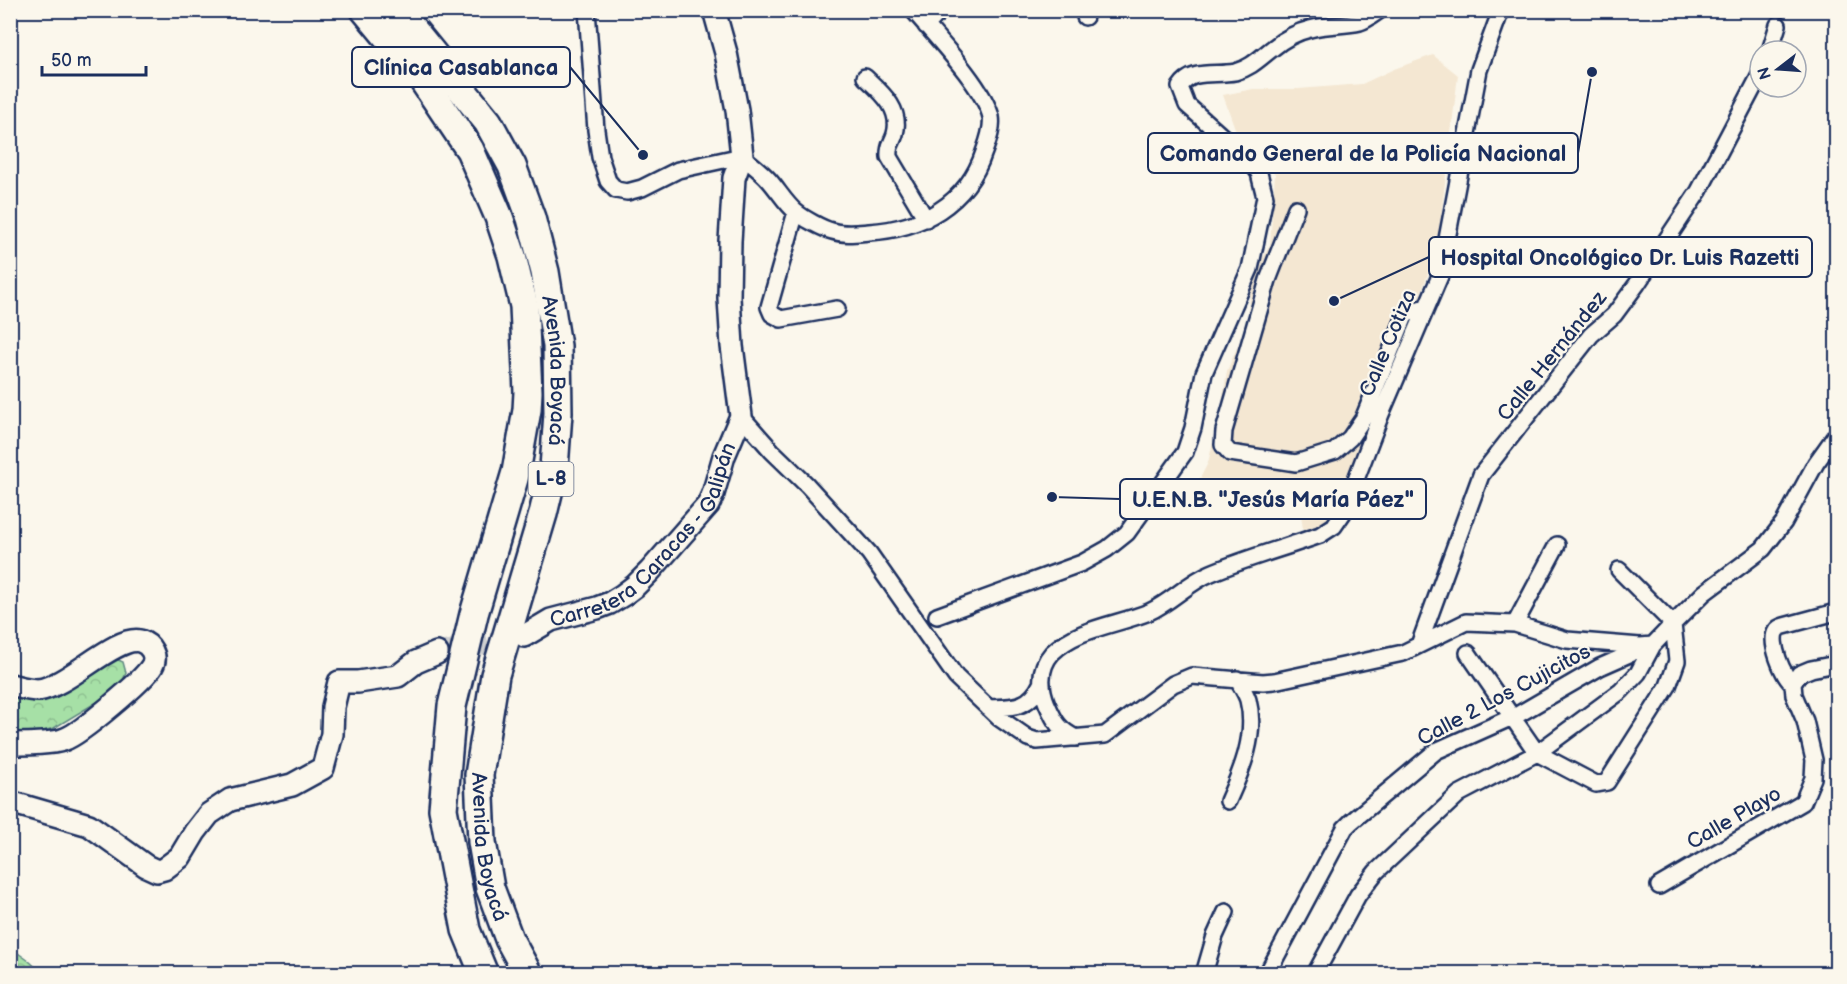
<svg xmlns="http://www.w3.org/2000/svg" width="1847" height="984" viewBox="0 0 1847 984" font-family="'Balsamiq Sans',sans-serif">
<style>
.built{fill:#f4e7d2}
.forest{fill:url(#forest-crowns);stroke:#608882;stroke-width:1.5}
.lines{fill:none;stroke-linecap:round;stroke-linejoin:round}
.secondary-tunnel{stroke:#cecfd0;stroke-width:21;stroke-dasharray:21 10;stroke-linecap:butt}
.minor-casing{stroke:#1b2f5e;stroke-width:20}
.secondary-casing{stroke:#1b2f5e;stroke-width:26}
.motorway-casing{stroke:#1b2f5e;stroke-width:32}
.minor{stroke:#fbf7ec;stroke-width:15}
.secondary{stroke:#fbf7ec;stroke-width:21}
.motorway{stroke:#fbf7ec;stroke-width:27}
.labels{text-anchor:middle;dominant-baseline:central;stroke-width:4.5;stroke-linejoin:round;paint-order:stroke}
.shield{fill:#fbf7ec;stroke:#5e6b89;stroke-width:1.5}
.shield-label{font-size:20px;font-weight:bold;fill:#1b2f5e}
.street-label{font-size:21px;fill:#1b2f5e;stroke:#fbf7ec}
.leader{fill:none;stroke:#1b2f5e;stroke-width:2}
.callout-dot{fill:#1b2f5e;stroke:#fbf7ec;stroke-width:2}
.callout{fill:#fbf7ec;stroke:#1b2f5e;stroke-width:2}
.callout-label{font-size:22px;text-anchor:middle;font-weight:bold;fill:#1b2f5e}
</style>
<defs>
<pattern id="forest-crowns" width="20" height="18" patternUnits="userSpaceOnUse" patternTransform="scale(1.5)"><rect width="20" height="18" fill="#a6e0a6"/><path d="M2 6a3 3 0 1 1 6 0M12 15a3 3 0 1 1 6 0" fill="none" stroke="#8ec091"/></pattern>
</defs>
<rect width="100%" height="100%" fill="#fbf7ec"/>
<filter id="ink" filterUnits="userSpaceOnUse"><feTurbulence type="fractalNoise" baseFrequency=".0167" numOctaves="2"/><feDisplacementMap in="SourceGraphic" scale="12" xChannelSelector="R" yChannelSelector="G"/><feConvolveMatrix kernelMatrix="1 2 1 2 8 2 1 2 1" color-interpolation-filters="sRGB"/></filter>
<g filter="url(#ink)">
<path class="built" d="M1433,55L1458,75L1437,249L1345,503L1334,522L1319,528L1303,529L1300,508L1288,495L1275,485H1254L1238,482L1196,486L1208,463L1221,410L1227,371L1247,324L1252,278L1270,245L1275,174L1237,134L1223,95L1253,89H1298L1362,84L1394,69Z"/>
<path class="forest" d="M116,659L123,662L126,673L123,680L107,696L54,728L36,733L11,732L10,696H42Z
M11,948L29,961L42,973H11Z"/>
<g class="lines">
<path class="secondary-tunnel" d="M437,653L517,637"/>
<g class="minor-casing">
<path id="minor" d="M587,10L596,130L600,157L608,181L616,190L627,192L642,188L678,170L742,156C751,164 761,171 769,180C778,190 786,204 796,212C803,218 823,229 832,231C844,235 857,233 869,232C921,229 967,204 984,152C988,141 993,128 991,117C984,87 934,35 913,10
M1085,17V10
M926,26L941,10
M1770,51L1778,25
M865,77C881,92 902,109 895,134C892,144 888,145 889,157L926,219
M1296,208L1268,280L1224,431L1223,445L1230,453L1296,463L1335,451L1350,438L1363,419L1405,316L1413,311L1426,307
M796,212L769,307L772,314L781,319L837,309
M741,416L772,451L807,485L869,553L956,677L999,718L1028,738L1037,741L1105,735L1173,684L1192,676L1263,682L1274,681L1403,653L1466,622L1515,624L1567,640L1640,646L1653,645
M937,616L1082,563L1107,549L1127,533L1185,452L1193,428L1204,373L1250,269L1265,197L1259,173L1252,163L1187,105L1180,87C1192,68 1215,76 1235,72C1251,68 1261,57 1273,48C1284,39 1297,32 1310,29C1327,24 1344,26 1360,22C1367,20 1374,14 1380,10
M1515,624L1557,545
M1419,645L1481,475L1591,335L1614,315L1637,284L1699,191L1760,75
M1468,653L1537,753L1596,784L1607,782L1668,686L1677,661L1673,624L1619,570
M1793,684C1783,677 1769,642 1776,631C1778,628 1780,627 1784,626L1836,612
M988,708C1012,707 1029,709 1041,684
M1076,738C1059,730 1055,722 1047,704C1040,687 1038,669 1052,653C1077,628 1117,625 1149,612C1171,602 1189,582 1211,573C1246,558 1284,548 1320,535L1334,526L1343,513L1381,414L1440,276L1479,70L1501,10
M1228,801C1242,770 1257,734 1248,700C1246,693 1241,686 1237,679
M1659,886L1803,802L1813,778L1814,760L1805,721L1794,695L1793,684L1799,674L1811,669L1836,664
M1204,974L1215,936L1226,912
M1267,974L1345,828L1351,822L1436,751L1519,714L1600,667L1643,648
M1315,974L1358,895L1376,872L1459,794L1537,753L1621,691L1638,673L1653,645L1673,624L1704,593L1763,549L1784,522L1816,463L1836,435"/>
</g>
<g class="secondary-casing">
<g id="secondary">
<path id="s1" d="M524,636L551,620L597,608L610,603L623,595L635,586L650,571L708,505L713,494L724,456L741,416L732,346L729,298L730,241L734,178L742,156L737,110L726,53L714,10"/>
<path d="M10,685C19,687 29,690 38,690C67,687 116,635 140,641C150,644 158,656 152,666C144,680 80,734 65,739C55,744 23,744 10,744"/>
<path d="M10,802L89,825L146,866L157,871L164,869L180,857L195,832L209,814L230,800L292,785L323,768L332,734L333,707L339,682H358L398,676L416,662L437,653"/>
</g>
</g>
<g class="motorway-casing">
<g id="motorway">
<path d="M365,10L423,80L470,150L499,217L512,256L524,306L528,392L527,410L516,472L474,614L452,706L443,809L466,930L484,974"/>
<path id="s2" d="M397,10L488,122L512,166L531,218L545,272L557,346L558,413L554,468L543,514L495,675L479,775L482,842L490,888L509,939L528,974"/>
</g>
</g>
<use href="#minor" class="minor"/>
<use href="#secondary" class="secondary"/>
<use href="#motorway" class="motorway"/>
</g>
</g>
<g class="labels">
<rect class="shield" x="528.5" y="462" width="45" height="34" rx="4.5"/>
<g class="shield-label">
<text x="551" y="479">L-8</text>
</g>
<g class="street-label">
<text transform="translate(1388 343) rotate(-67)">Calle Cotiza</text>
<text transform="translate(1552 356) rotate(-51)">Calle Hernández</text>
<text stroke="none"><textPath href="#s2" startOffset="405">Avenida Boyacá</textPath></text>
<text stroke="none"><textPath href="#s1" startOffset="164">Carretera Caracas - Galipán</textPath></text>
<text transform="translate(1504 695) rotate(-28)">Calle 2 Los Cujicitos</text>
<text transform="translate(1734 818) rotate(-30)">Calle Playo</text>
<text stroke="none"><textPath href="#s2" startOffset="892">Avenida Boyacá</textPath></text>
</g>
</g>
<path class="leader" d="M643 155L570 67M1592 72L1578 153M1334 301L1429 257M1052 497L1120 499"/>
<g class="callout-dot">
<circle cx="643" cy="155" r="6"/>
<circle cx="1592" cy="72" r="6"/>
<circle cx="1334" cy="301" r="6"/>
<circle cx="1052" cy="497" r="6"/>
</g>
<g class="callout">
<rect x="352" y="47" width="218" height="40" rx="6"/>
<rect x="1148" y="133" width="430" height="40" rx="6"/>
<rect x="1429" y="237" width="383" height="40" rx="6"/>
<rect x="1120" y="479" width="306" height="40" rx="6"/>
</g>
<g class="callout-label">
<text x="461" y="75">Clínica Casablanca</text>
<text x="1363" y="161">Comando General de la Policía Nacional</text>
<text x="1620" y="265">Hospital Oncológico Dr. Luis Razetti</text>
<text x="1273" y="507">U.E.N.B. "Jesús María Páez"</text>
</g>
<rect width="1847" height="984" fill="none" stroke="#fbf7ec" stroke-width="36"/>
<rect x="18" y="18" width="1811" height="948" fill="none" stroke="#1b2f5e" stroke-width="2" filter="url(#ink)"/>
<g transform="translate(1778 69) rotate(253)"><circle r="28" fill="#fbf7ec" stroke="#a1a7b3" stroke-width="1.5"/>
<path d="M0-4.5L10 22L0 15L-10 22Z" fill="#1b2f5e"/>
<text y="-9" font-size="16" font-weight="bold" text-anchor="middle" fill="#1b2f5e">N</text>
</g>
<path d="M42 66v9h104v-9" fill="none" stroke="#1b2f5e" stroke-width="3"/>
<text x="51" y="66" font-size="18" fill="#1b2f5e" stroke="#fbf7ec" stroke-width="4.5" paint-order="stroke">50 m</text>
</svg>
